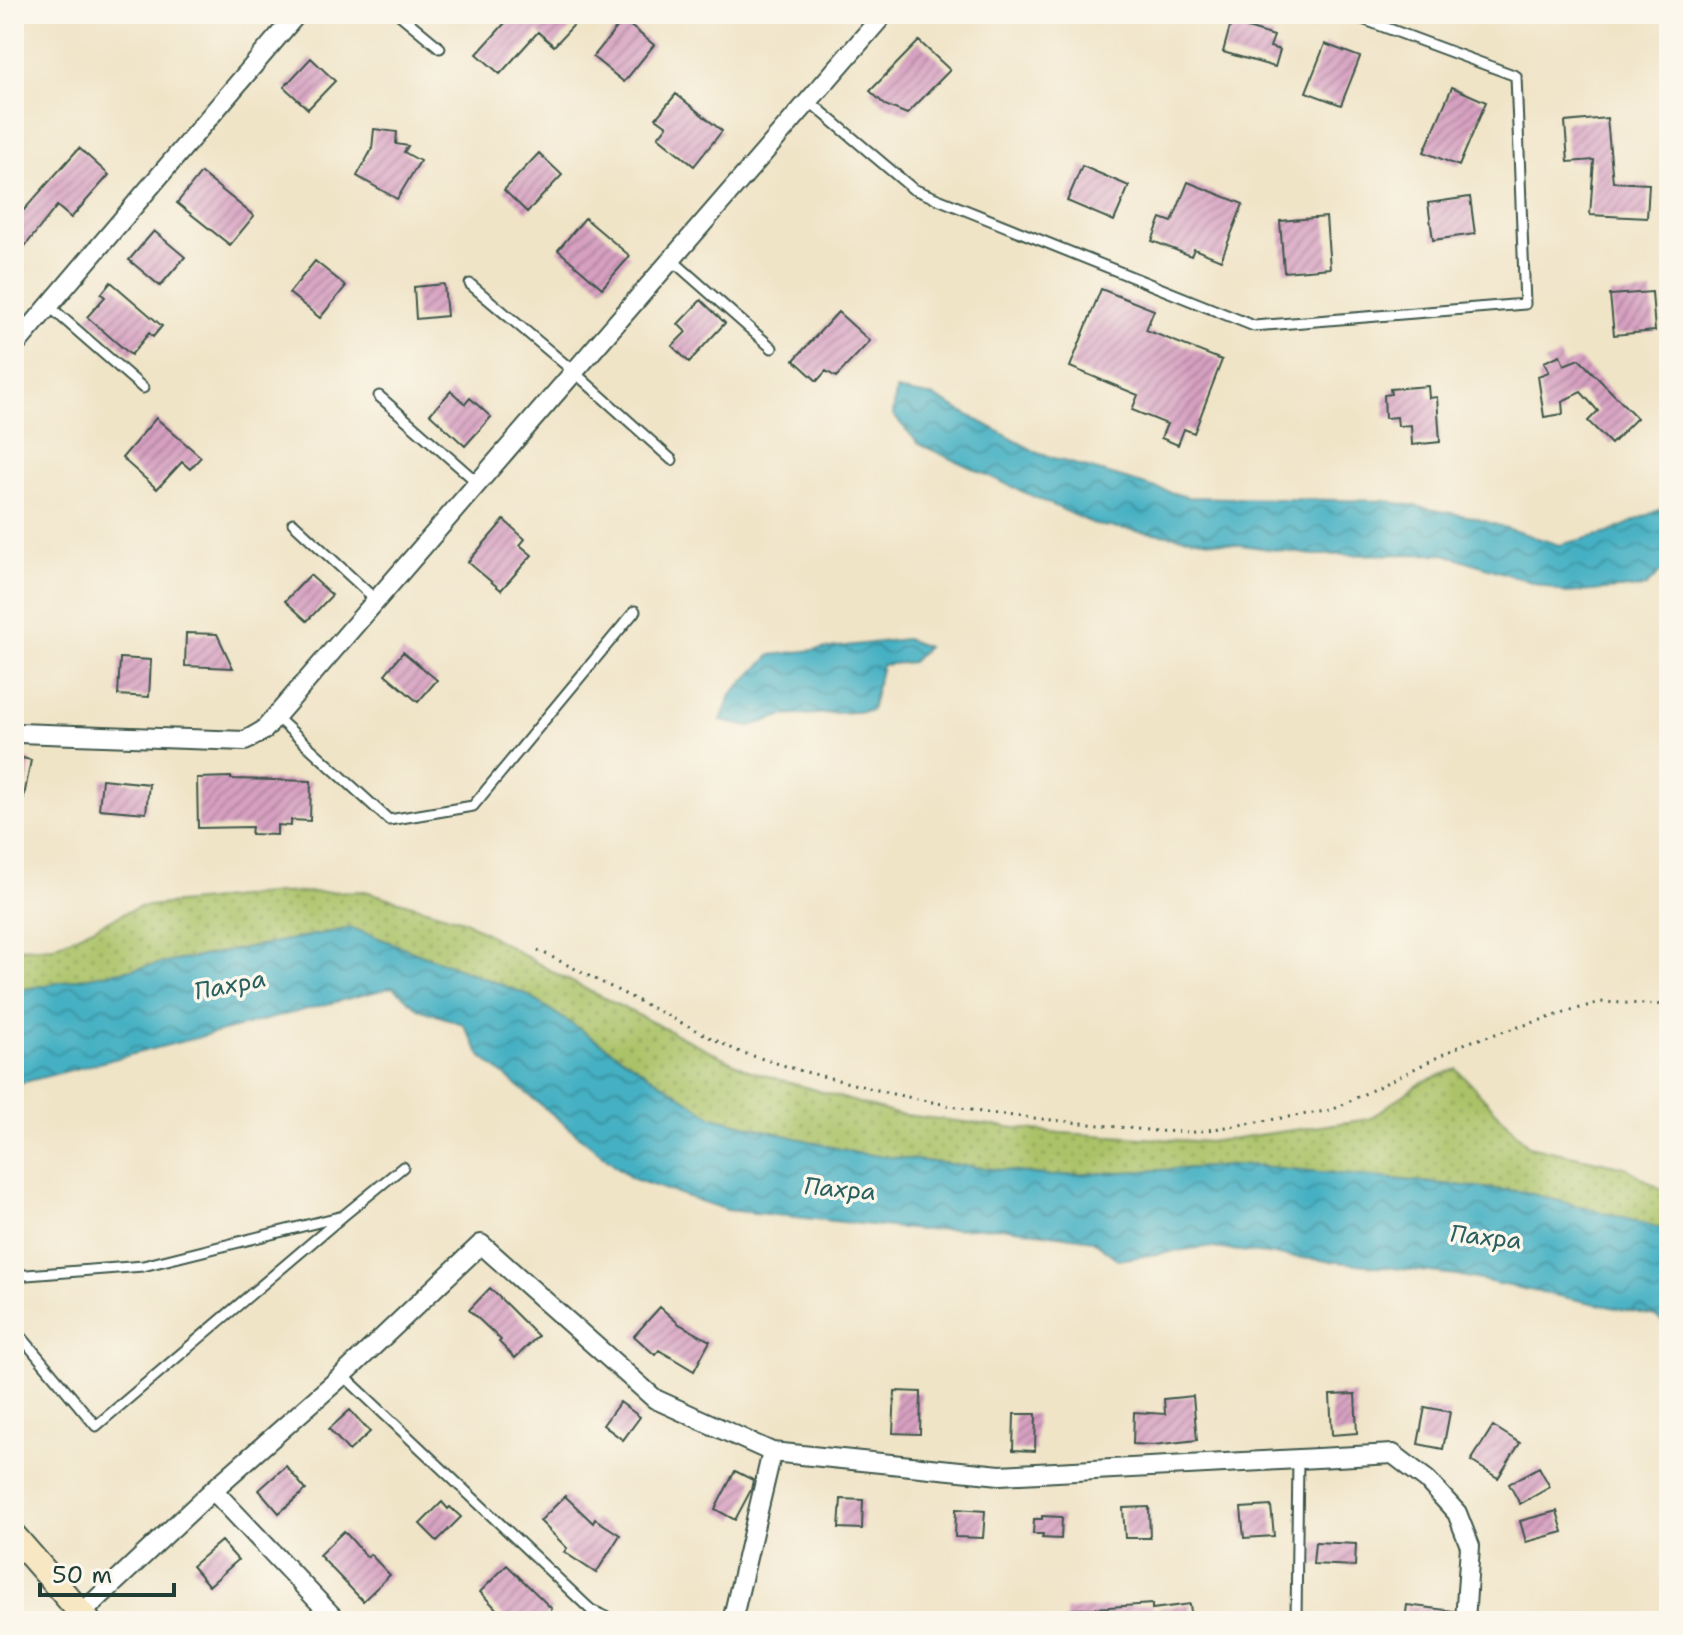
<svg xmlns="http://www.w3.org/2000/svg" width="1683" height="1635" viewBox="0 0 1683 1635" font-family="'Shantell Sans',sans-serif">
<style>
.grass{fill:url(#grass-dots);stroke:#65804e;stroke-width:2}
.water{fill:url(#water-waves);stroke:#32767c;stroke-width:2}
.building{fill:url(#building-hatch)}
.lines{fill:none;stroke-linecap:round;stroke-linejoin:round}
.lane-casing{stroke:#3e564a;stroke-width:13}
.street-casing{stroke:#3e564a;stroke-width:22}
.secondary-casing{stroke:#3e564a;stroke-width:28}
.path{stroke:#3e564a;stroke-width:3;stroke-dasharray:2 6;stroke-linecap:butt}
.lane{stroke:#fff;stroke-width:9}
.street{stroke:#fff;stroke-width:18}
.secondary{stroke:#f8e7c3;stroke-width:24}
.labels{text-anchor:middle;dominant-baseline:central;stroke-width:7;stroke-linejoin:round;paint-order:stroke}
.water-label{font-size:24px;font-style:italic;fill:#2a605f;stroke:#fbf7ec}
</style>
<defs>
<pattern id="grass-dots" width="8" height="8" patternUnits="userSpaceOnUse" patternTransform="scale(2)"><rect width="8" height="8" fill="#abc268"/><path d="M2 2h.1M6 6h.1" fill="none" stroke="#8b9f56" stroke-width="1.8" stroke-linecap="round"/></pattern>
<pattern id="water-waves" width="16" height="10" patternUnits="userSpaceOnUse" patternTransform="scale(2)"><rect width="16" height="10" fill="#45b0c3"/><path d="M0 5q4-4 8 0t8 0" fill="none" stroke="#39909f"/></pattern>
<pattern id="building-hatch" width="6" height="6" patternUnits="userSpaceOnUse" patternTransform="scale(2)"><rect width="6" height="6" fill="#d7a0c1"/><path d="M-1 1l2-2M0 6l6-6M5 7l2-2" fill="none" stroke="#ae849e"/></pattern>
</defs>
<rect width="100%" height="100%" fill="#fbf7ec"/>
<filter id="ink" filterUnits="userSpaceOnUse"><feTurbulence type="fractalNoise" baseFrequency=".0125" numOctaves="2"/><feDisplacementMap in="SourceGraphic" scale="16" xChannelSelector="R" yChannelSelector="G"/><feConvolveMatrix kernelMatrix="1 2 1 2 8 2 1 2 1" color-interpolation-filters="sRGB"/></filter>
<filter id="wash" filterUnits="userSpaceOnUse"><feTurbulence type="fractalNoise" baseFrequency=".006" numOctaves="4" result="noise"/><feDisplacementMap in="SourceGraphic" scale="32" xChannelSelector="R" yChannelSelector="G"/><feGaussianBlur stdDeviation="1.8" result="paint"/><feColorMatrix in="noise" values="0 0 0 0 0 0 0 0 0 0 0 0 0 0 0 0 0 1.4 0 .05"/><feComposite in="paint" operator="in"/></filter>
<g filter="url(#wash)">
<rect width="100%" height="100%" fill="#f0e4c7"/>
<path class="grass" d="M365,891L463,920L560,976L748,1070L896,1114L1060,1133L1209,1142L1369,1119L1422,1082L1457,1069L1528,1146L1625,1167L1669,1194V1230L1525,1192L1249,1165L1052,1176L856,1153L713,1117L526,994L352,928L14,991V948L52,947L138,907L278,893Z"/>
<path class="water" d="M896,390L935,397L1040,454L1187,497L1387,501L1472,517L1559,545L1608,533L1661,509L1669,500V564L1645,587L1566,593L1445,554L1313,555L1096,525L919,444L893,415Z
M905,639L927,647L912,662L882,665L871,711L782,716L748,727L721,720L732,693L771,655Z
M352,928L526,994L713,1117L856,1153L1052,1176L1249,1165L1525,1192L1669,1230V1327L1655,1316L1456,1275L1204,1247L1118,1260L1093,1240L1001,1227L919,1230L727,1210L631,1178L482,1057L463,1024L419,1009L393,987L21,1083L14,1081V991Z"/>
<g id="blocks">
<path class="building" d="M513,14H584L554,46L538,32L500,74L477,54Z
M623,20L654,45L624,82L593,57Z
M1231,23L1274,36L1270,47L1280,50L1275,67L1223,52Z
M919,41L950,70L907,114L885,105L870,91Z
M1325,44L1360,57L1341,105L1306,92Z
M311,58L335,81L308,109L284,87Z
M1452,87L1486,102L1459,166L1424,152Z
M676,94L722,131L694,166L658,137L667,126L656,118Z
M1607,118L1613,182L1649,184L1647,218L1590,215L1594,160L1568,162L1565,122Z
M374,129L397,132L396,144L408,146L404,152L420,161L397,199L357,176L372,149Z
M79,148L109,175L71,218L57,206L14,260V202L24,210Z
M539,153L562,175L527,212L504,190Z
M1082,166L1129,186L1114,221L1067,201Z
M201,173L254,216L230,245L177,203Z
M1188,182L1243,204L1221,260L1194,249L1191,256L1152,241L1161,218L1172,222Z
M1470,197L1475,234L1433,240L1428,203Z
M1326,217L1330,268L1284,272L1280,221Z
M585,218L630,256L602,288L558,250Z
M154,231L185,257L160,286L129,260Z
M315,261L346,286L320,318L289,293Z
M111,282L162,326L153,337L149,333L131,355L87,317L105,297L101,294Z
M444,284L447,316L416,319L414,287Z
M1101,289L1154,310L1146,330L1222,360L1194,433L1184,429L1178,445L1161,438L1167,424L1132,410L1138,395L1070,367Z
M1652,292L1655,331L1614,335L1610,295Z
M701,300L725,323L689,362L672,346L686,332L678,324Z
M838,312L870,341L836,377L826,371L817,381L794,360Z
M1560,355L1564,365L1579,359L1637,418L1611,444L1588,421L1598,411L1581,392L1562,401L1563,414L1544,417L1538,376L1549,372L1544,362Z
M1428,386L1429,398L1437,397L1440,442L1412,445L1411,425L1398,426L1397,417L1385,418L1384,395L1391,394L1390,389Z
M451,391L465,404L470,398L491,417L465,446L430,414Z
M156,418L201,457L190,469L182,462L157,489L122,458Z
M504,520L525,539L520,545L532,555L501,590L468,562Z
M310,575L332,595L307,621L285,601Z
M186,633L217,634L233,668L185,666Z
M403,652L437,680L418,702L385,674Z
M120,658L151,660L149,697L118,695Z
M14,756L31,760L21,812L14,811Z
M231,777V779L311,781L310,821L291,820V826L277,825V835L251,834L252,827L198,828L197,778Z
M102,779L149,784L146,813L99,809Z
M490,1288L538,1336L515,1358L499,1342L501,1340L469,1310Z
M660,1307L679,1324L710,1341L694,1371L659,1350L655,1355L634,1336Z
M895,1391L921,1392L920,1434L893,1433Z
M1355,1394L1357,1433L1332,1435L1330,1395Z
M1193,1396L1197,1440L1153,1445L1133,1444L1134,1412L1165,1414L1164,1399Z
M620,1402L640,1417L623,1440L603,1425Z
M1425,1407L1450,1412L1443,1449L1418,1444Z
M350,1410L370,1432L349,1451L329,1429Z
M1014,1414H1036L1035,1451L1013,1450Z
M1493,1426L1520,1443L1498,1478L1471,1461Z
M286,1466L306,1490L279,1513L259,1490Z
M1539,1467L1550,1487L1520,1504L1509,1484Z
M735,1471L753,1480L751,1490L735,1520L715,1509Z
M565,1496L593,1523L595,1519L620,1535L596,1573L564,1552L567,1548L540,1521Z
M841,1499L863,1500L862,1529L839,1528Z
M442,1502L448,1509L450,1507L461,1517L437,1541L420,1524Z
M1271,1506L1274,1536L1244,1538L1241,1508Z
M1149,1507L1150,1538H1125L1123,1508Z
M956,1509L985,1511L983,1538L955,1537Z
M1557,1511L1563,1532L1526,1542L1520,1521Z
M1042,1516L1062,1517L1061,1539L1042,1538L1043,1534H1033L1034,1519H1042Z
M344,1531L367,1557L370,1554L390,1575L363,1601L319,1555Z
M221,1541L238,1560L209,1586L192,1566Z
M1315,1542L1356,1544L1355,1566L1313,1564Z
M507,1565L552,1609L541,1621H508L480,1592Z
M1152,1604V1609L1190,1604L1192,1621H1066V1610Z
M1407,1605L1454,1611L1453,1621H1405Z"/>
</g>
</g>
<g filter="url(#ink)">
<use href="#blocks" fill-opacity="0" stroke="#3e564a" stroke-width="2"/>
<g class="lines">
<g class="lane-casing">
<path id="lane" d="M399,14L440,48
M809,101L913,189L1254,326L1525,304L1516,76L1349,14
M671,259L772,348
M470,284L573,371L672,460
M49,306L143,388
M379,396L478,483
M293,523L376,600
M275,716L389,820L473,806L635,611
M14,1276L143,1266L343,1216L403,1167
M14,1328L96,1426L343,1216
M343,1375L591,1610L615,1621
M1296,1621L1298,1458"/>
</g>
<g class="street-casing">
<path id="street" d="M14,347L297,14
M14,731L18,733L245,741L264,730L884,14
M213,1490L337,1621
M81,1614L213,1490L343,1375L481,1244L655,1399L772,1452L1000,1475L1393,1454L1427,1480L1457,1513L1470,1546L1465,1621
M732,1621L772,1452"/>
</g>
<g class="secondary-casing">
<path id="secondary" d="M14,1536L88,1621"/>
</g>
<path class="path" d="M538,950L737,1051L802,1071L893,1094L986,1113L1156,1131L1195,1132L1332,1110L1466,1043L1600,1002L1669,1005"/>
<use href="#lane" class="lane"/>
<use href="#street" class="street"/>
<use href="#secondary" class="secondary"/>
</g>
</g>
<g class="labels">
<g class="water-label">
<text transform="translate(230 985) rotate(-11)">Пахра</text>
<text transform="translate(840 1189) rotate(5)">Пахра</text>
<text transform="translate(1486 1237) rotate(6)">Пахра</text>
</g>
</g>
<rect width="1683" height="1635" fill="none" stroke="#fbf7ec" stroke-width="48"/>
<path d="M40 1583v12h134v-12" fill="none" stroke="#1f3d34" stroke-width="4"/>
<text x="52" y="1583" font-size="24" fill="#1f3d34" stroke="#fbf7ec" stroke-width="6" paint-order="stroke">50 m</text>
</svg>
